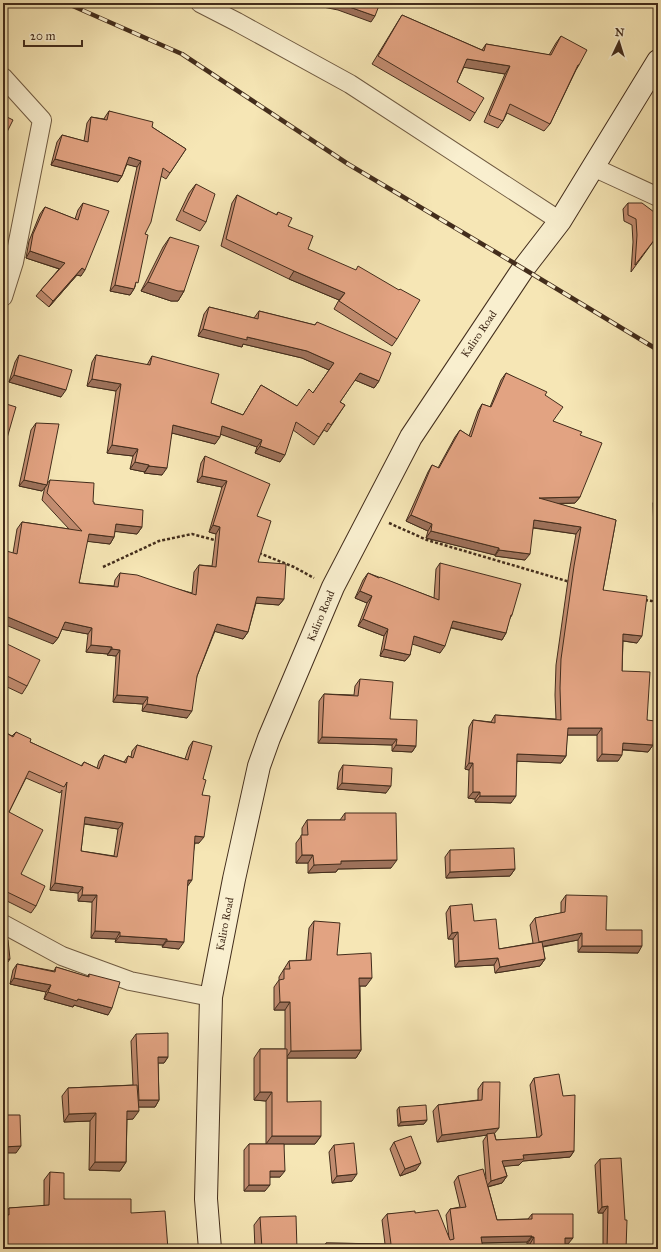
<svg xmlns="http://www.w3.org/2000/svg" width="661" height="1252" viewBox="0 0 661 1252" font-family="'IM FELL Great Primer',serif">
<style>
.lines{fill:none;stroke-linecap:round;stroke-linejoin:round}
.minor-casing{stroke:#705b42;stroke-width:20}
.secondary-casing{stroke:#432d1c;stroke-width:24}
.path{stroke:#432d1c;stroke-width:2.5;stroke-dasharray:3 2;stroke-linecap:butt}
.minor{stroke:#f9efcf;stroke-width:18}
.secondary{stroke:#f9efcf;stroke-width:22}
.rail-casing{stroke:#432d1c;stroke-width:4.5}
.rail{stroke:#f9efcf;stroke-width:3;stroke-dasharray:9;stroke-linecap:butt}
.wall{fill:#c28c70;stroke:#432d1c;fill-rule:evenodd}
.shaded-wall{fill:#9e725b;stroke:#432d1c}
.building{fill:#e2a382;stroke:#432d1c;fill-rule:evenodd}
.labels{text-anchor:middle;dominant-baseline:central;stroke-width:4;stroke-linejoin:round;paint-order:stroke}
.street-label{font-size:11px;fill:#432d1c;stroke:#f9efcf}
</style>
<rect width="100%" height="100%" fill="#f6e6b5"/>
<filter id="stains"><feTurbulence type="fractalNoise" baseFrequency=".005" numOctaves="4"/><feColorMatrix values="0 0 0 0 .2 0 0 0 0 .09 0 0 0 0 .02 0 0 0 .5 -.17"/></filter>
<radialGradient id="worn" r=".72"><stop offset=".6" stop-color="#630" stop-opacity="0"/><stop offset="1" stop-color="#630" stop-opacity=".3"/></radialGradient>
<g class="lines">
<g class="minor-casing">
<path id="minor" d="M200,3L237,22L350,84L560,221
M3,77L42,120L14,262L3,297
M593,167L658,197
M3,924L62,956L130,981L211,997"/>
</g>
<g class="secondary-casing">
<path id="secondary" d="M210,1249L206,1199L211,997L234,879L259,766L269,738L333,587L411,437L523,269L560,221L658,61"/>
</g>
<path class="path" d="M389,523L427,540L570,582
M259,553L294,567L314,578
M103,567L159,541L192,534L218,541
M645,600L652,601L658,608"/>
<use href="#minor" class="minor"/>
<use href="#secondary" class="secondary"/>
<g class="rail-casing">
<path id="rail" d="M66,3L182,54L348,164L514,263L658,350"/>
</g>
<use href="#rail" class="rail"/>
</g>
<path class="wall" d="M402,15L482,50L486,44L549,55L556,43L561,36L579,65L576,70L550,124L544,131L507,113L503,121L498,128L484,122L505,74L464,67L457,82L475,113L470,121L372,64L397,23Z
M109,111L152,127L186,149L166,179L161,176L145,234L135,287L130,295L110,291L137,167L127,164L122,176L118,182L51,165L57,142L62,135L84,141L87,123L91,117L104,119L105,117Z
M196,184L206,222L200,231L176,220L189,193Z
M237,195L276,215L278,212L288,226L308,249L397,339L392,346L334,309L339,300L289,279L221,246L232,203Z
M83,203L81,276L77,275L49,307L36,296L41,290L59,269L26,258L29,241L40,214L45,207L75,219L78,210Z
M628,203L658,235L631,272L633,242L632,225L624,221L623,209Z
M170,237L184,291L178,301H171L141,291L163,247Z
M209,307L254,318L259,311L315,325L317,322L379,381L374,388L355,380L340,402L345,405L327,432L324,430L314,445L293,430L280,462L255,453L257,447L221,434L215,444L172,433L162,475L144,473L145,472L130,469L133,456L107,453L116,391L87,386L92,362L96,355L147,365L152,356L211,403L243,415L261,385L297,406L313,393L329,370L302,358L243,344L242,347L198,336L204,314Z
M19,355L61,397L9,382L15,362Z
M506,373L545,395L553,421L580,435V497L575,503L559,504L616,520L603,590L637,643L623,641L622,671L647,720L653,745L648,752L623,750L618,761H597V735H567L566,756L561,763L517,761L511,803L475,802V799L468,798L469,770L465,769L469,727L473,720L491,722L495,715L556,719L555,695L556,665L569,573L576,534L533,528L525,560L495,556V555L426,538L428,531L406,521L428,472L432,465L438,468L455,437L460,430L469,436L478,411L482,404L490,407L501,380Z
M36,423L42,491L19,486L31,430Z
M205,456L257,516L258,562L284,599L279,605L256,603L248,632L243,639L215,631L197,676L187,718L142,711L143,704L113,702L116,656L107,655L108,654L86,652L88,634L62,629L58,638L53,644L13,553L17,529L22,522L69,529L42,500L45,486L50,480L93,502L94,504L142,527L137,534L115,531L114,537L110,544L87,541L79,583L114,586L115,580L120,573L192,593L194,572L199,565L212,566L216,534L209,532L222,487L197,482L201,463Z
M657,496H658V531H654L653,503Z
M440,563L512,615L509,620L506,633L502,640L451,628L440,653L412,643L410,655L405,661L380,656L384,636L358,626L367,603L355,598L363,580L368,573L434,598L436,569Z
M3,642L27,686L22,694L3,685Z
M360,679L390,719L416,746L412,752L392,751V745L318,743L319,701L324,694L354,695L355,686Z
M3,731L12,736L16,732L30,742L81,766L84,762L97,768L99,761L104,755L124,762L128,756L131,757L132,751L137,745L185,759L189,747L193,741L203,779L199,843H195L187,887L179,949L162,947L163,945L115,942L116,939L91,938L92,902L78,901V893L50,890L62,790L60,793L26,778L9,812L21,874L36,906L31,913L3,899ZM84,824L118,829L114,856L81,851Z
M343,765L386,793L337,789L339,772Z
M345,813L391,868L338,869L336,872L308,873V863H296V843L302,835V828L307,820H340Z
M450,850L515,869L510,876L446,878L445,857Z
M566,895L606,930L638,953L578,952V940L543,947L545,959L540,966L495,973L494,965L455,967L453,939H448L446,913L450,906L474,921L499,949L533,943L530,925L535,918L561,913V902Z
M314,921L337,955L366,986H360L361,1050L356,1058H287V1102L321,1136L315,1144H284L280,1177H270L265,1191H244V1150L249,1144H266V1101L254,1100V1058L260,1049H285V1010H274V987L279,980V977L289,961H306L309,928Z
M17,964L54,971L56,967L88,977L89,974L108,1015L74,1005L73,1007L44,999L46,992L10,984L13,970Z
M136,1034L168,1057L164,1063H158L159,1100L155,1107H138L133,1119H127L126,1162L120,1171L89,1170L90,1121L64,1122L62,1096L68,1088L133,1085L131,1041Z
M534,1078L574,1151L570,1157L523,1161L519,1165L504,1166L507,1176L502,1183L488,1187L497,1220L528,1219L532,1214L568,1244H565V1249H530V1244H527V1242L482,1243L483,1249H322L326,1243L385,1244L382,1220L387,1214L415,1213L449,1238L446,1215L450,1209L460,1207L454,1182L458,1176L486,1179L483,1141L487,1135L437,1142L433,1111L438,1105L478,1100V1089L483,1082L496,1140L537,1138L530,1085Z
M399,1107L427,1120L424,1124L398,1126L397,1110Z
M394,1142L416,1170L400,1176L390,1149Z
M334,1145L352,1181L332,1183L329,1152Z
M600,1159L626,1249H603V1213H598L595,1165Z
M50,1172L64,1199L131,1213L4,1215L9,1208L44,1206V1180Z
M260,1217L297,1249H255L254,1225Z"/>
<path class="shaded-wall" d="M325,3H335L341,4L375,16L371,22L338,10L323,7Z
M467,59L510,66L505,74L462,67Z
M129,157L141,161L137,167L125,164Z
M55,159L122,176L118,182L51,165Z
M30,251L65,263L60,269L26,258Z
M82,268L85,270L81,276L77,275L49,307L53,301Z
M294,271L345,293L339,300L289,279Z
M148,282L184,291L178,301H171L141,291Z
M115,285L134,289L130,295L110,291Z
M203,329L247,337L307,351L334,363L329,370L302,358L243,344L242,347L198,336Z
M360,373L379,381L374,388L355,380Z
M14,375L66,390L61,397L9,382Z
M92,379L121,384L116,391L87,386Z
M173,425L220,437L215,444L168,432Z
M222,426L262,440L257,447L217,433Z
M112,445L138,449L133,456L107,453Z
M260,446L285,455L280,462L255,453Z
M135,462L149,465L145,472L130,469Z
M149,466L167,468L162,475L144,473Z
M202,476L227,481L222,487L197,482Z
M24,480L47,485L42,491L19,486Z
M580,497L575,503L534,504L539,498Z
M411,515L432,524L428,531L406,521Z
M534,520L581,527L576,534L529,527Z
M116,524L142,527L137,534L111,531Z
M213,525L220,527L216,534L209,532Z
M658,525V531H654Z
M431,531L499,548L495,555L426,538Z
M89,534L114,537L110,544L84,541Z
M499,550L530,554L525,560L495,556Z
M360,591L372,596L367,603L355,598Z
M257,597L284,599L279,605L253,603Z
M3,615L58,638L53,644L3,624Z
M363,619L388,629L384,636L358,626Z
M453,621L506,633L502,640L449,627Z
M65,622L92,628L88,634L60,629Z
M217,624L248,632L243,639L213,631Z
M623,634L642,636L637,643L618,640Z
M414,636L445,646L440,653L409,643Z
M91,645L112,647L108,654L86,652Z
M112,649L120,650L116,656L107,655Z
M384,649L410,655L405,661L380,656Z
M117,695L148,697L143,704L113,702Z
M147,704L192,711L187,718L142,711Z
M568,728H602L597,735H563Z
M322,737L397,739L392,745L318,743Z
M623,743L653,745L648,752L618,749Z
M396,745L416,746L412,752L392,751Z
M517,754L566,756L561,763L512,761Z
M602,754L622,755L618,761H597Z
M469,763H473L469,770L465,769Z
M342,783L391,786L386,793L337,789Z
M473,792H480L475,799L468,798Z
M480,796H516L511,803L475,802Z
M85,817L123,823L118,829L80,823Z
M195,836L204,837L199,843H190Z
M302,855H313L308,863H296Z
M397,860L391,868L338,869L336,872L308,873L314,865L341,861Z
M515,869L510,876L446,878L450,872Z
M188,880H192L187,887Z
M55,883L83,887L78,893L50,890Z
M82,895H97L92,902L78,901Z
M95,931L120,932L116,939L91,938Z
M458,932L453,939H448L452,933Z
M582,933L578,940L534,948L539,942Z
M120,936L167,939L163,945L115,942Z
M167,941L184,942L179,949L162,947Z
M582,946H642L638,953L578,952Z
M498,958L494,965L455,967L459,961Z
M10,959L8,962L3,963V960Z
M545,959L540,966L495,973L500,967Z
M14,978L51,985L46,992L10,984Z
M359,978H372L366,986H354Z
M48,992L78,999L112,1008L108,1015L74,1005L73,1007L44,999Z
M280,1002H290L285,1010H274Z
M361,1050L356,1058H286L291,1051Z
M158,1057H168L164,1063H153Z
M260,1092H272L266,1101L254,1100Z
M139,1100H159L155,1107H134Z
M127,1111H139L133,1119L121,1120Z
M96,1113L90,1121L64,1122L69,1114Z
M427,1120L424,1124L398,1126L401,1122Z
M499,1128L494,1134H487V1135L437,1142L442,1135Z
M272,1136H321L315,1144H266Z
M21,1146L16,1153H3V1147Z
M574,1151L570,1157L523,1161L519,1165L498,1167L502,1161L523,1155Z
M95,1162H126L120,1171L89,1170Z
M421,1163L416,1170L400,1176L405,1169Z
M270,1171H285L280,1177H265Z
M357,1174L352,1181L332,1183L337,1176Z
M507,1176L502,1183L486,1187L491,1181Z
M249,1185H270L265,1191H244Z
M608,1206L603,1213H598L602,1207Z
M532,1236L527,1242L477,1243L481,1237Z
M532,1237H534L530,1244H527Z
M565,1238H573L568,1244H561Z"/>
<path class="building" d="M335,3H380L375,16L341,4Z
M402,15L484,51L486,44L551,55L561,36L587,50L579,65H578L550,124L510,104L503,121L489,115L510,66L467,59L457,82L484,98L475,113L378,56Z
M109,111L153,122L152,127L186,149L170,173L163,168L151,222L145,234L148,235L138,283L136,282L134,289L115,285L141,161L129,157L122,176L55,159L62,135L88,142L91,117L107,120Z
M3,115L13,120L3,140Z
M196,184L215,194L206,222L183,211Z
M237,195L277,215L278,212L292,218L288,226L313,236L308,249L356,270L358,266L399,290L400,289L420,300L397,339L339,301L345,293L294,271L226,239Z
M83,203L109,211L85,270L82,268L53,301L41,290L65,263L30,251L33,234L45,207L78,220Z
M628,203H642L658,215V235L635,265L637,235L636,219L628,215Z
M170,237L199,246L184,291H178L148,282Z
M209,307L258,319L259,311L315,325L317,322L391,353L379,381L360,373L340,402L345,405L331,425L328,423L319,437L296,422L285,455L260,446L262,440L222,426L220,437L173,425L167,468L149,466V465L135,462L138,449L112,445L121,384L92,379L96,355L150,365L152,356L219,374L211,403L243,415L261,385L297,406L309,389L313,393L334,363L307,351L247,337V340L203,329Z
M19,355L72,370L66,390L14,375Z
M506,373L547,392L545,395L563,407L553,421L582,432L580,435L602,443L580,497L539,498L616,520L603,590L647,596L642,636L623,634L622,671L650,672L647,720L655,721L653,745L623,743L622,755L602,754V728H568L566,756L517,754L516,796H480V792H473V763H469L473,720L495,723V715L561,720L560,688L561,659L574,566L581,527L534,520L530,554L499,550V548L431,531L432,524L411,515L432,465L439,468L460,430L471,437L482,404L491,407Z
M3,403L16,407L3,452Z
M36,423L59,424L47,485L24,480Z
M205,456L270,484L257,516L271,521L258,562L286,564L284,599L257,597L248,632L217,624L197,676L192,711L147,704L148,697L117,695L120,650L112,649V647L91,645L92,628L65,622L58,638L3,615V550L17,554L22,522L82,531L47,493L50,480L94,483L93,502H94V504L143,510L142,527L116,524L114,537L89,534L79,583L118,587L120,573L137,575L196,595L199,565L216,567L220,527L213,525L227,481L202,476Z
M657,496H658V518Z
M440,563L521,584L512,615H511L506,633L453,621L445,646L414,636L410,655L384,649L388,629L363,619L372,596L360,591L368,573L379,578L380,577L439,600Z
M3,642L40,660L27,686L3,674Z
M360,679L393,682L390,719L417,720L416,746L396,745L397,739L322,737L324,694L358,696Z
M3,731L13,737L16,732L31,739L30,742L82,766L84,762L99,769L104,755L126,763L128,756L133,758L137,745L188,760L193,741L212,746L203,779L206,780L202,795L210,796L204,837L195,836L192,880H188L184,942L167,941V939L120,936V932L95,931L97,895H82L83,887L55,883L67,782L64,787L29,771L9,812L43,830L21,874L45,886L36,906L3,890ZM85,817L123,823L117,857L81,851Z
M343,765L392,768L391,786L342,783Z
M345,813H396L397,860L341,861V864L314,865L313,855H302L301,835H308L307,820H345Z
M514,848L515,869L450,872V850Z
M566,895L607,896L606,930H642V946H582V933L539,942L535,918L565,912Z
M472,904L474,921L496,919L499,949L542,942L545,959L500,967L498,958L459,961L458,932L452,933L450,906Z
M314,921L340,923L337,955L371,953L372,978H359L361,1050L291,1051L290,1002H280L279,980L284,979V969H290L289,961L311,960Z
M8,940L10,959L3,960V941Z
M17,964L55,972L56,967L89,977V974L120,982L112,1008L78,999L77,1001L48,992L51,985L14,978Z
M168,1033V1057H158L159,1100H139L136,1034Z
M260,1049H287V1102L321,1101V1136H272V1092H260Z
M559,1074L563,1096L575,1095L574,1151L523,1155L524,1159L502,1161L507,1176L491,1181L487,1134L494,1133L496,1140L540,1137V1136L542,1135L534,1078Z
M483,1082H500L499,1128L442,1135L438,1105L482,1100Z
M137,1085L139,1111H127L126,1162H95L96,1113L69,1114L68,1088Z
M426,1105L427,1120L401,1122L399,1107Z
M3,1115H20L21,1146L3,1147Z
M411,1136L421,1163L405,1169L394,1142Z
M354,1143L357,1174L337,1176L334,1145Z
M249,1144H284L285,1171H270V1185H249Z
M621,1158L625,1220H627L626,1249H607L608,1206L602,1207L600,1159Z
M483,1169L497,1220L532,1219V1214H573V1238H565V1249H534V1237H532V1236L481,1237L483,1249H326V1243L391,1244L387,1214L415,1211V1213L438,1210L450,1240L454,1239L450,1209L466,1207L458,1176Z
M50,1172L64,1173V1199H131V1213L165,1211L168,1249H3V1215H9V1208L49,1205Z
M296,1216L297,1249H262L260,1217Z"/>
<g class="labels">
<g class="street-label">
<text transform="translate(479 334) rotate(-56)">Kaliro Road</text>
<text transform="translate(321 616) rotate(-67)">Kaliro Road</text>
<text transform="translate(225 924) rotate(-79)">Kaliro Road</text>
</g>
</g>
<rect width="661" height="1252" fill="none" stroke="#f6e6b5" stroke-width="16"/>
<rect x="4" y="4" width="653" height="1244" fill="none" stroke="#432d1c" stroke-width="2"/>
<rect x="8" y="8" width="645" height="1236" fill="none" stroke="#432d1c"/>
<g transform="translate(619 42) rotate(4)" stroke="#f9efcf" stroke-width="3" paint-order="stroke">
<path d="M0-3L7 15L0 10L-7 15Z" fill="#432d1c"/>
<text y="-6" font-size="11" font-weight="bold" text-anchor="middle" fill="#432d1c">N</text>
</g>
<path d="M24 40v6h58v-6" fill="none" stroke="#432d1c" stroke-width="2"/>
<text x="30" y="40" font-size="12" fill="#432d1c" stroke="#f9efcf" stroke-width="3" paint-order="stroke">20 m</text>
<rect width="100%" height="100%" filter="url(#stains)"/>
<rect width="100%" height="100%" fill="url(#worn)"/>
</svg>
